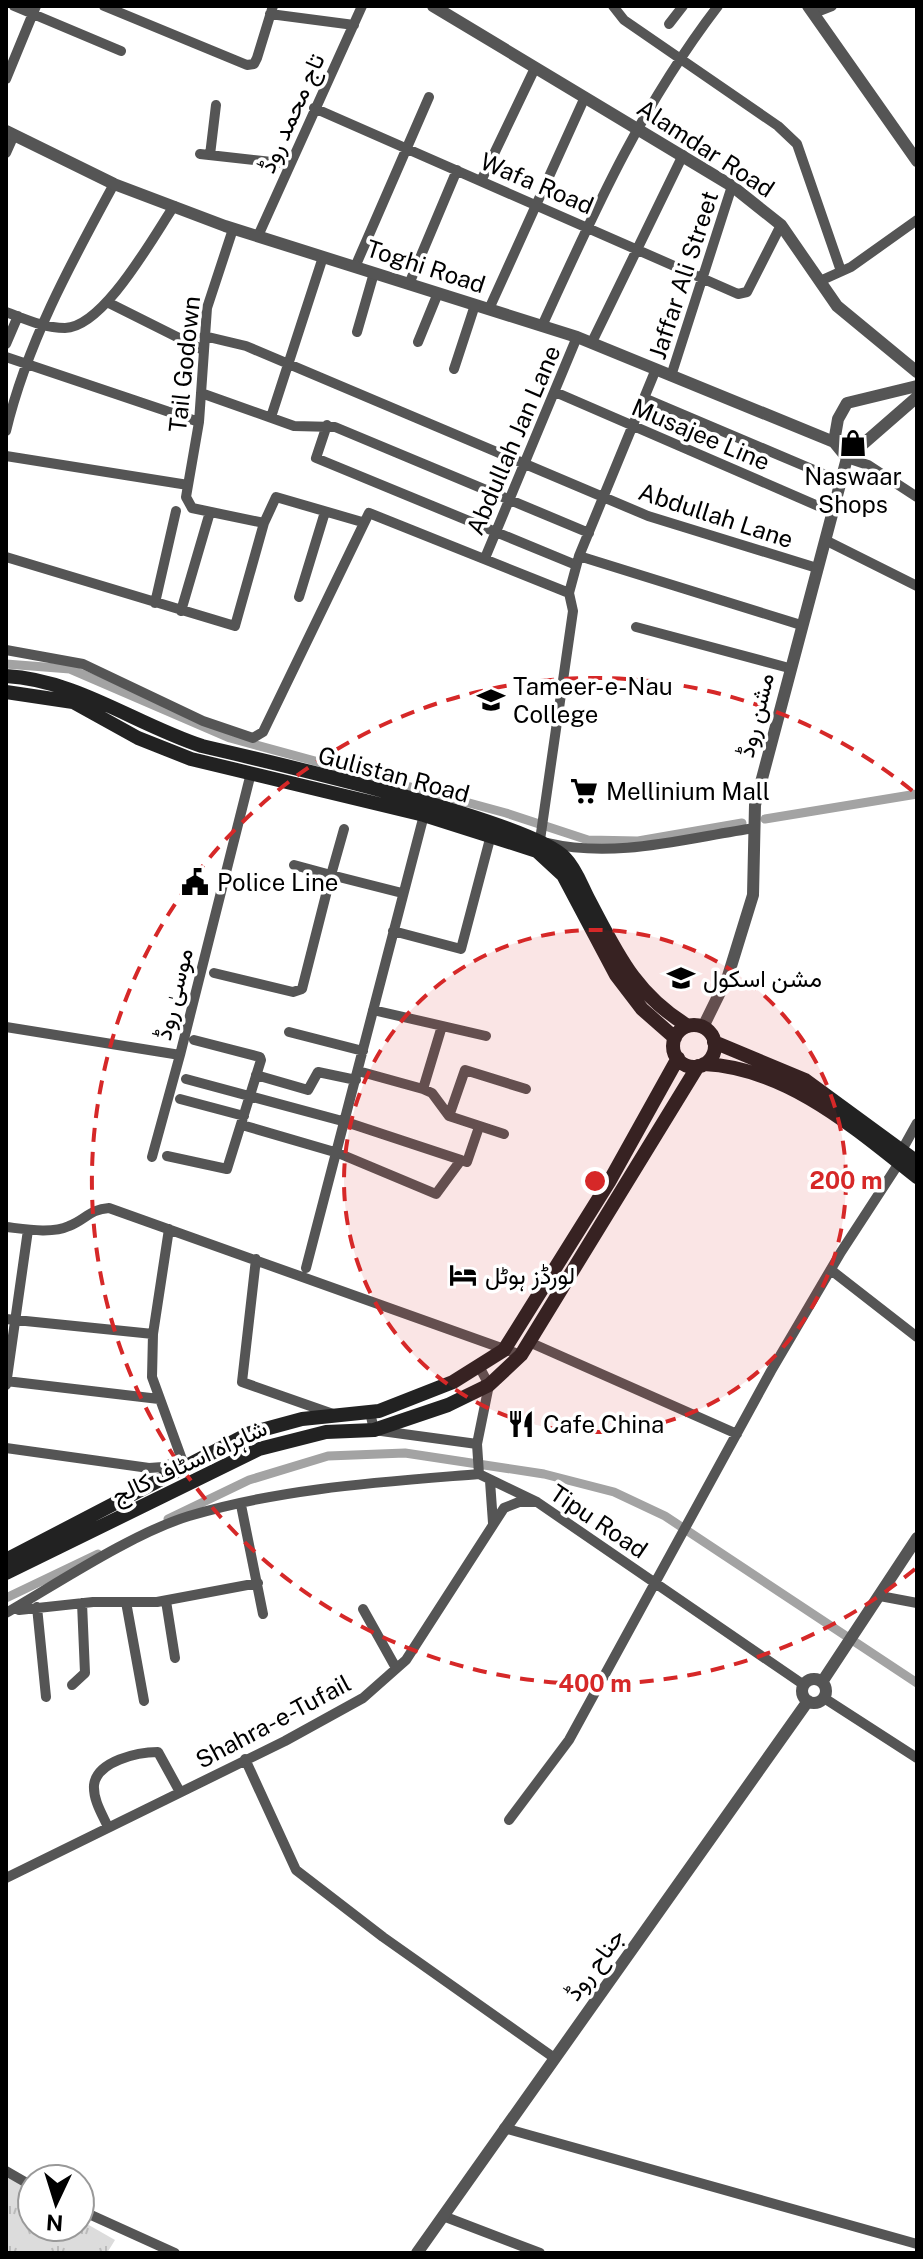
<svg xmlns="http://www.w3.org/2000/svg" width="923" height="2259" viewBox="0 0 923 2259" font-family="'Public Sans',Vazirmatn,sans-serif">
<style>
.park{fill:url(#park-tufts)}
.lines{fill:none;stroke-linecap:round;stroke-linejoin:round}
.canal{stroke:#a3a3a3;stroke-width:9}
.minor{stroke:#555;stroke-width:10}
.tertiary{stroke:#555;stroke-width:12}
.secondary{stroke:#222;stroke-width:14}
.ring{fill:none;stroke:#d62828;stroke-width:4;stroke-dasharray:14 10}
.labels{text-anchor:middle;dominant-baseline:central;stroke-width:7;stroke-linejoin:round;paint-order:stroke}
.street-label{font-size:24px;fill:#000;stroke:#fff}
.poi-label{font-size:24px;fill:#000;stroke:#fff;text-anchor:start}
.centre{fill:#d62828;stroke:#fff;stroke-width:4}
.ring-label{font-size:24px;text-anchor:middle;font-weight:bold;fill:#d62828;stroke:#fff;stroke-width:7;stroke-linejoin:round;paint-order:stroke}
</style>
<defs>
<pattern id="park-tufts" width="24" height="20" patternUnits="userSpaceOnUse" patternTransform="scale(2)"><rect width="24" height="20" fill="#dcdcdc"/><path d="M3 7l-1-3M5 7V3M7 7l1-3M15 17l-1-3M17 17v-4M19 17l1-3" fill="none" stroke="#bbb"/></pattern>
</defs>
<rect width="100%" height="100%" fill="#fff"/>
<path class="park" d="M6,2175L32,2191V2227H80V2220L115,2240L107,2253H6Z"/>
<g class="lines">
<path class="canal" d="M6,664L70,669L230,738L506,813L588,840L638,841L742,823
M765,819L917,794
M168,1519L249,1480L328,1456L405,1453L544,1474L614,1492L665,1516L917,1683
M6,1598L98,1554"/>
<path class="minor" d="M14,6L121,51
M104,6L247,65L254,64L257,58L273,6
M613,6L624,20L778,126L797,144L841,271
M814,13L832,6
M270,14L354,25
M669,24L683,6
M6,79L36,6
M314,108L738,294L747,292L781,225
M6,153L14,135
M200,154L290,164
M210,155L216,105
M481,181L535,68
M233,229L207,308L199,422L186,497L192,508L264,523
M258,236L362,6
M355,267L429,97
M820,281L851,267L917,220
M409,284L457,170
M107,302L203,350
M489,309L585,97
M6,312C25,319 44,328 65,328C104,327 153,237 174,206
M542,326C595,210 640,108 718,6
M357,332L374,273
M204,336L246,346L648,516L817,568
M418,342L438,293
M592,342L683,155
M6,344L18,316
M6,357L199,422
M454,369L475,305
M671,376L732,186
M555,392L832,512
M201,393L294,426L335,427L589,533
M644,398L840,481
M271,417L323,257
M327,425L316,458L576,565
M6,431C27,343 71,263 114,184
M6,456L188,485
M847,458L868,465L917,497
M825,540L917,586
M579,556L801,625
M6,557L235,626L264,523L276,497L362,522
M485,558L577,337
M569,593L579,556L656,369
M299,597L325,512
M155,603L176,511
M181,611L210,512
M636,627L789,668
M6,650L83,664L203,721L253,738L263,732L369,513L569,593
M548,843C616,859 686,838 755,828
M539,847L573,611L569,593
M294,865L331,875L344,829
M393,931L461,949L491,835
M214,973L293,992L302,989L331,875L402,893
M373,1010L486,1036
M6,1027L180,1055L251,773
M289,1032L363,1051
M358,1071L423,1089L432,1093L449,1116L504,1134
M256,1075L308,1090L318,1072L356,1080
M186,1079L346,1122L467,1162L479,1127
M423,1089L442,1026
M180,1099L244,1116
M449,1116L465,1070L526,1089
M242,1125L338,1153L436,1194L461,1160
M902,1150L917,1123
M167,1156L227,1169L261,1060L260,1057L194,1040
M152,1157L180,1055
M6,1227C24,1229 52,1234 69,1226C85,1220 90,1209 109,1208L521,1355
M169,1229L153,1334L152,1377L184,1465
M256,1259L242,1382L333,1414
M306,1268L424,815
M831,1270L917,1337
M6,1319L153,1334
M529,1342L737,1434
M6,1381L159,1399
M6,1385L28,1230
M370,1412L374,1430L477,1444L479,1474L537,1502L804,1685
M477,1444L489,1385L480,1368
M6,1448L149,1468L163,1467L182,1459
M490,1481L493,1523
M241,1505L263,1614
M880,1596L917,1603
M166,1601L175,1658
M126,1602L144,1701
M37,1607L46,1697
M363,1609L396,1668
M19,1610L93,1602H157L258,1583
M6,1613C58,1583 133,1533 189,1516C282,1488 382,1482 479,1474
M72,1685L85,1673L82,1603
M824,1698L917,1758
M245,1759L296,1870L383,1937L553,2057
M509,1820L569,1740L771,1371L841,1252L899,1163
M108,1827C102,1814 93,1800 94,1785C97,1761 138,1752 158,1752L180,1792
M6,1878L285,1741L363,1698L406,1660L504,1508L519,1502H537
M504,2128L917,2244
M6,2171L32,2186
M80,2210L175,2253
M443,2216L540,2253"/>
<path class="tertiary" d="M433,6L732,186L781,225L837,306L917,372
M808,6L917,161
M6,131L114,184L225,226L577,337L834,442L847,458
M834,442L838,419L847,403L917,386
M847,458L917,397
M703,1027L728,976L753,895L755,805L847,458
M802 1691a12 12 0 1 1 24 0a12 12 0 1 1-24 0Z
M822,1682L917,1538
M417,2253L808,1701"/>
<path class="secondary" d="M6,676C77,680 135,724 202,746C265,761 532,821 565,858C576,869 582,887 589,900C617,953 635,994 688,1026
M6,692L73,702L138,738L191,759L424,815L537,851L563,875L616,975L642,1009L675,1038
M673 1046a21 21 0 1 1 42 0a21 21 0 1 1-42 0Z
M714,1042L805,1080L917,1162
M704,1064C787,1068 855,1128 917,1177
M6,1560L250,1433L302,1419L379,1411L453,1382L504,1350L609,1182L678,1058
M6,1573L259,1449L326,1432L374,1430L448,1405L489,1385L521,1355L698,1066"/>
</g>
<circle cx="595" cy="1181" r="251" fill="#d62828" fill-opacity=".12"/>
<g class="ring">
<circle cx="595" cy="1181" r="251"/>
<path d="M915 1569A503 503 0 1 1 915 793"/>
</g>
<defs>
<g id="shop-bare" transform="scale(2.16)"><path d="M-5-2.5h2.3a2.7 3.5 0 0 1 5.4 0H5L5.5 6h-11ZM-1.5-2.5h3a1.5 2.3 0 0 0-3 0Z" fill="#000" stroke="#fff" stroke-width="2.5" paint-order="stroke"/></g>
<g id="university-bare" transform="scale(2.16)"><path d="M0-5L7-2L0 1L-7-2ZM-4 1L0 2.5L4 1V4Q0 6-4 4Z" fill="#000" stroke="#fff" stroke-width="2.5" paint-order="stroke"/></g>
<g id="supermarket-bare" transform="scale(2.16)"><path d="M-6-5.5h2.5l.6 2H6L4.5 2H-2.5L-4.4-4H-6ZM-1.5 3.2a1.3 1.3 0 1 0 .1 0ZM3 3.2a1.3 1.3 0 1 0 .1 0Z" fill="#000" stroke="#fff" stroke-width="2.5" paint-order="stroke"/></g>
<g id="civic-bare" transform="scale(2.16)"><path d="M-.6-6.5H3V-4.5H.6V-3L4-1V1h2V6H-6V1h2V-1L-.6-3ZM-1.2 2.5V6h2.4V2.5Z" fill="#000" stroke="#fff" stroke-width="2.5" paint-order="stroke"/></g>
<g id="school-bare" transform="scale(2.16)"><path d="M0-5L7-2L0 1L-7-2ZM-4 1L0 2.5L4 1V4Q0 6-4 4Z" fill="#000" stroke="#fff" stroke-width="2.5" paint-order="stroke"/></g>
<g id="hotel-bare" transform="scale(2.16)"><path d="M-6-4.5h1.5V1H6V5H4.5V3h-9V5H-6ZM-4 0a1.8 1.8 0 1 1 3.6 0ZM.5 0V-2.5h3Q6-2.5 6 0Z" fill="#000" stroke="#fff" stroke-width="2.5" paint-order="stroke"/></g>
<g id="restaurant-bare" transform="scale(2.16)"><path d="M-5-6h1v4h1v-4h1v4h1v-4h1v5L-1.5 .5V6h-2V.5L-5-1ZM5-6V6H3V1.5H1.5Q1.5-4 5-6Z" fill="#000" stroke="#fff" stroke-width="2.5" paint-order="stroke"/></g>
</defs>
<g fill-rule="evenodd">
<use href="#shop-bare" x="853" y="443"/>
<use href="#university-bare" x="491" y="700"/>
<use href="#supermarket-bare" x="584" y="791"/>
<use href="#civic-bare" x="195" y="882"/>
<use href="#school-bare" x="681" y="978"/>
<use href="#hotel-bare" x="463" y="1275"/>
<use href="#restaurant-bare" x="521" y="1424"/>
</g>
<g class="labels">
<g class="street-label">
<text transform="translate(291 113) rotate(-66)">تاج محمد روڈ</text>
<text transform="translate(706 148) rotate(33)">Alamdar Road</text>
<text transform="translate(537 183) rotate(23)">Wafa Road</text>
<text transform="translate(426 266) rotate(18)">Toghi Road</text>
<text transform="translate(683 275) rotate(-72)">Jaffar Ali Street</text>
<text transform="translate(184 364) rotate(-84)">Tail Godown</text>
<text transform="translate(701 434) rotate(23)">Musajee Line</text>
<text transform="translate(513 440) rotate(-67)">Abdullah Jan Lane</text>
<text transform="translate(716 515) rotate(18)">Abdullah Lane</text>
<text transform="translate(755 715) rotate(-76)">مشن روڈ</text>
<text transform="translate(394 774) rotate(15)">Gulistan Road</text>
<text transform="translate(173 994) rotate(-76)">موسیٰ روڈ</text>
<text transform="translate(189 1461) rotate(-25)">شاہراہ اسٹاف کالج</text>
<text transform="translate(599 1521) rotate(34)">Tipu Road</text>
<text transform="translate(273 1721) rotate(-28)">Shahra-e-Tufail</text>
<text transform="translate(594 1964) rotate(-54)">جناح روڈ</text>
</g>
<g class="poi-label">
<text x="853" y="476" text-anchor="middle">Naswaar<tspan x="853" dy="28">Shops</tspan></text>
<text x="513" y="686">Tameer-e-Nau<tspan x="513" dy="28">College</tspan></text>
<text x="606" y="791">Mellinium Mall</text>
<text x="217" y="882">Police Line</text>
<text x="703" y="978">مشن اسکول</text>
<text x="485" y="1275">لورڈز ہوٹل</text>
<text x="543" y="1424">Cafe China</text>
</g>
</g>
<circle cx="595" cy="1181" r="12" class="centre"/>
<g class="ring-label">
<text x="846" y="1189">200 m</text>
<text x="595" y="1692">400 m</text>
</g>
<rect width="923" height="2259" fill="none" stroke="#000000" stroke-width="16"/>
<g transform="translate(56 2203) rotate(184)"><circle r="38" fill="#ffffff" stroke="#999999" stroke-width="2"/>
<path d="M0-6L14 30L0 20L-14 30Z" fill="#000000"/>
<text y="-12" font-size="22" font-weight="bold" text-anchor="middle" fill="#000000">N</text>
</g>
</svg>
